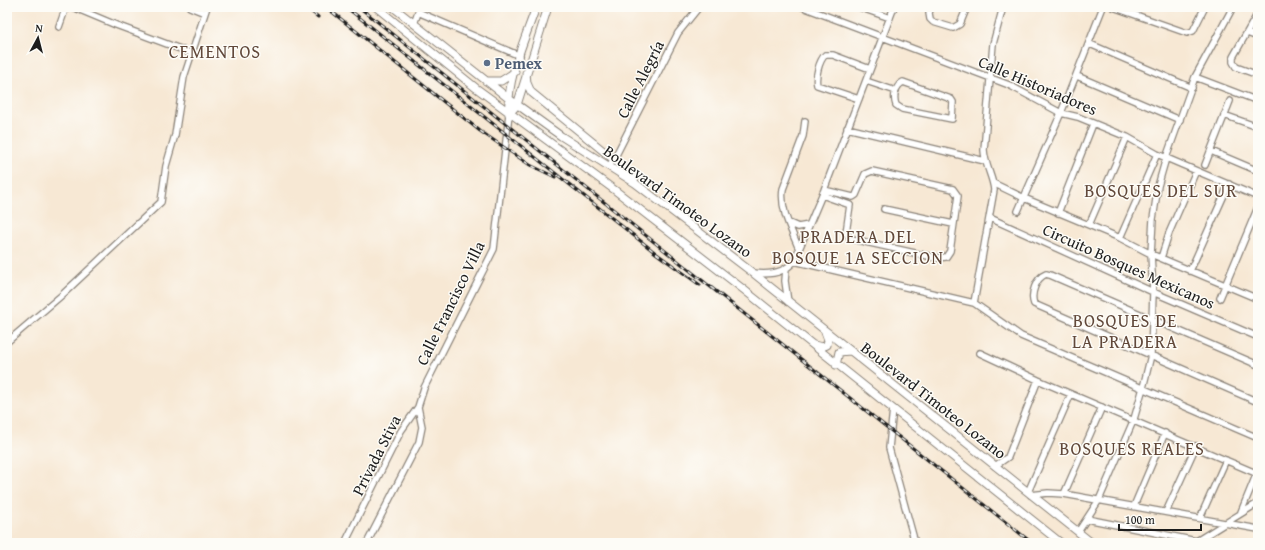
<svg xmlns="http://www.w3.org/2000/svg" width="1265" height="550" viewBox="0 0 1265 550" font-family="'Gentium Book Plus',serif">
<style>
.lines{fill:none;stroke-linecap:round;stroke-linejoin:round}
.minor-casing{stroke:#8a8278;stroke-width:8}
.major-casing{stroke:#8a8278;stroke-width:9}
.minor{stroke:#fff;stroke-width:5.5}
.major{stroke:#fff;stroke-width:7}
.rail-casing{stroke:#1c1c1c;stroke-width:3}
.rail{stroke:#fdfcf7;stroke-width:1.5;stroke-dasharray:4.5;stroke-linecap:butt}
.service-dot{fill:#5c6f8a;stroke:#fdfcf7;stroke-width:1.5}
.labels{text-anchor:middle;dominant-baseline:central;stroke-width:3;stroke-linejoin:round;paint-order:stroke}
.service-label{font-size:16px;font-weight:bold;fill:#4e5e75;stroke:#fdfcf7;text-anchor:start}
.street-label{font-size:16px;fill:#1c1c1c;stroke:#fdfcf7}
.quarter-label{font-size:18px;letter-spacing:1px;fill:#61483a;stroke:#fdfcf7}
</style>
<rect width="100%" height="100%" fill="#fdfcf7"/>
<filter id="ink" filterUnits="userSpaceOnUse"><feTurbulence type="fractalNoise" baseFrequency=".025" numOctaves="2"/><feDisplacementMap in="SourceGraphic" scale="8" xChannelSelector="R" yChannelSelector="G"/><feConvolveMatrix kernelMatrix="1 2 1 2 8 2 1 2 1" color-interpolation-filters="sRGB"/></filter>
<filter id="wash" filterUnits="userSpaceOnUse"><feTurbulence type="fractalNoise" baseFrequency=".012" numOctaves="4" result="noise"/><feDisplacementMap in="SourceGraphic" scale="16" xChannelSelector="R" yChannelSelector="G"/><feGaussianBlur stdDeviation="0.9" result="paint"/><feColorMatrix in="noise" values="0 0 0 0 0 0 0 0 0 0 0 0 0 0 0 0 0 1.4 0 .05"/><feComposite in="paint" operator="in"/></filter>
<g filter="url(#wash)">
<rect width="100%" height="100%" fill="#f7e8d4"/>
</g>
<g filter="url(#ink)">
<g class="lines">
<g class="minor-casing">
<path id="minor" d="M73,7L116,25L191,53
M190,7L205,13
M803,7L1009,85L1061,113L1078,117L1127,137L1157,154L1258,197
M859,7L890,18
M931,7L929,13L930,19L933,22L953,28L960,24L967,7
M1113,7L1187,33L1193,31L1205,7
M1250,7L1258,10
M418,12L520,56
M1258,13L1233,57V62L1236,67L1258,75
M414,24L420,7
M59,27L66,7
M1247,33L1258,37
M1090,44L1192,88
M1077,76L1180,120
M1195,77L1258,101
M866,81L896,91
M903,82L951,99L953,102L952,119L902,109L896,105C893,97 895,86 903,82Z
M859,99L817,85C815,77 819,61 825,55H833L870,69
M1224,115L1258,127
M847,128L985,161
M1211,151L1258,171
M1205,165L1230,101
M609,166L614,159L678,33L699,7
M993,183L1024,198L1120,238L1151,254L1258,299
M822,195L850,205L846,233L852,239L937,258L946,257L950,251L958,196L953,189L872,171L865,174L856,195L853,197L824,190
M884,209L953,224
M1018,211L1061,113L1103,7
M1058,213L1093,124
M990,218L1153,292L1258,337
M789,223L798,227L809,225
M1089,225L1127,137
M1120,238L1157,154
M799,249C791,229 780,210 783,189L803,136L805,121
M1161,258L1169,233L1196,171
M794,261L974,303L1021,336L1258,438
M786,269L785,281L788,302
M1190,271L1229,184
M753,273C768,275 784,274 794,261L824,190L894,7
M1220,298L1258,207
M974,303L994,190C993,177 985,166 984,150L993,44L1003,7
M7,342L62,295L161,202L166,166L175,135L184,77L207,7
M980,353L1038,380L1258,474
M1258,365L1050,275L1046,274C1036,278 1030,294 1034,304L1258,402
M893,409L889,448L915,543
M995,466L1008,457L1038,380
M1028,492L1071,394
M1064,494L1102,407
M1031,495L1048,493L1064,494L1258,529
M1134,506L1165,433
M1166,512L1196,446
M1241,512L1257,473
M1200,518L1226,460
M1087,519L1206,543
M1078,532L1099,500L1134,419L1143,388L1151,355L1153,292L1151,254L1153,219L1158,186L1166,158L1195,77L1233,7
M1195,542L1258,503
M345,543L401,431L418,407
M367,543L419,442L422,427L418,407L424,388L494,249L509,114"/>
</g>
<g class="major-casing">
<path id="major" d="M376,7L476,88L616,191L743,289L1061,543
M393,7L508,98L561,136L635,183L753,273L1092,543
M526,73L527,83L531,92L623,167L633,177L635,183
M486,81H501L515,72
M509,114L517,105L548,7
M509,114C506,78 525,40 536,7
M814,345L822,347L827,345L828,340L825,332
M836,365L839,352L850,351"/>
</g>
<use href="#minor" class="minor"/>
<use href="#major" class="major"/>
<g class="rail-casing">
<path id="rail" d="M306,7L318,17
M326,7L480,131L530,165L555,177
M346,7L657,254L700,285
M359,7L1032,543"/>
</g>
<use href="#rail" class="rail"/>
</g>
</g>
<circle class="service-dot" cx="487" cy="63" r="4"/>
<g class="labels">
<g class="service-label">
<text x="495" y="63">Pemex</text>
</g>
<g class="street-label">
<text transform="translate(640 79) rotate(-63)">Calle Alegría</text>
<text transform="translate(1038 85) rotate(23)">Calle Historiadores</text>
<text transform="translate(678 201) rotate(36)">Boulevard Timoteo Lozano</text>
<text transform="translate(1129 266) rotate(24)">Circuito Bosques Mexicanos</text>
<text transform="translate(450 303) rotate(-64)">Calle Francisco Villa</text>
<text transform="translate(934 400) rotate(38)">Boulevard Timoteo Lozano</text>
<text transform="translate(376 455) rotate(-63)">Privada Stiva</text>
</g>
<g class="quarter-label">
<text x="215" y="51">CEMENTOS</text>
<text x="1161" y="190">BOSQUES DEL SUR</text>
<text x="858" y="236">PRADERA DEL<tspan x="858" dy="21">BOSQUE 1A SECCION</tspan></text>
<text x="1125" y="320">BOSQUES DE<tspan x="1125" dy="21">LA PRADERA</tspan></text>
<text x="1132" y="448">BOSQUES REALES</text>
</g>
</g>
<rect width="1265" height="550" fill="none" stroke="#fdfcf7" stroke-width="24"/>
<g transform="translate(38 38) rotate(7)" stroke="#fdfcf7" stroke-width="3" paint-order="stroke">
<path d="M0-3L7 15L0 10L-7 15Z" fill="#1c1c1c"/>
<text y="-6" font-size="11" font-weight="bold" text-anchor="middle" fill="#1c1c1c">N</text>
</g>
<path d="M1119 524v6h82v-6" fill="none" stroke="#1c1c1c" stroke-width="2"/>
<text x="1125" y="524" font-size="12" fill="#1c1c1c" stroke="#fdfcf7" stroke-width="3" paint-order="stroke">100 m</text>
</svg>
